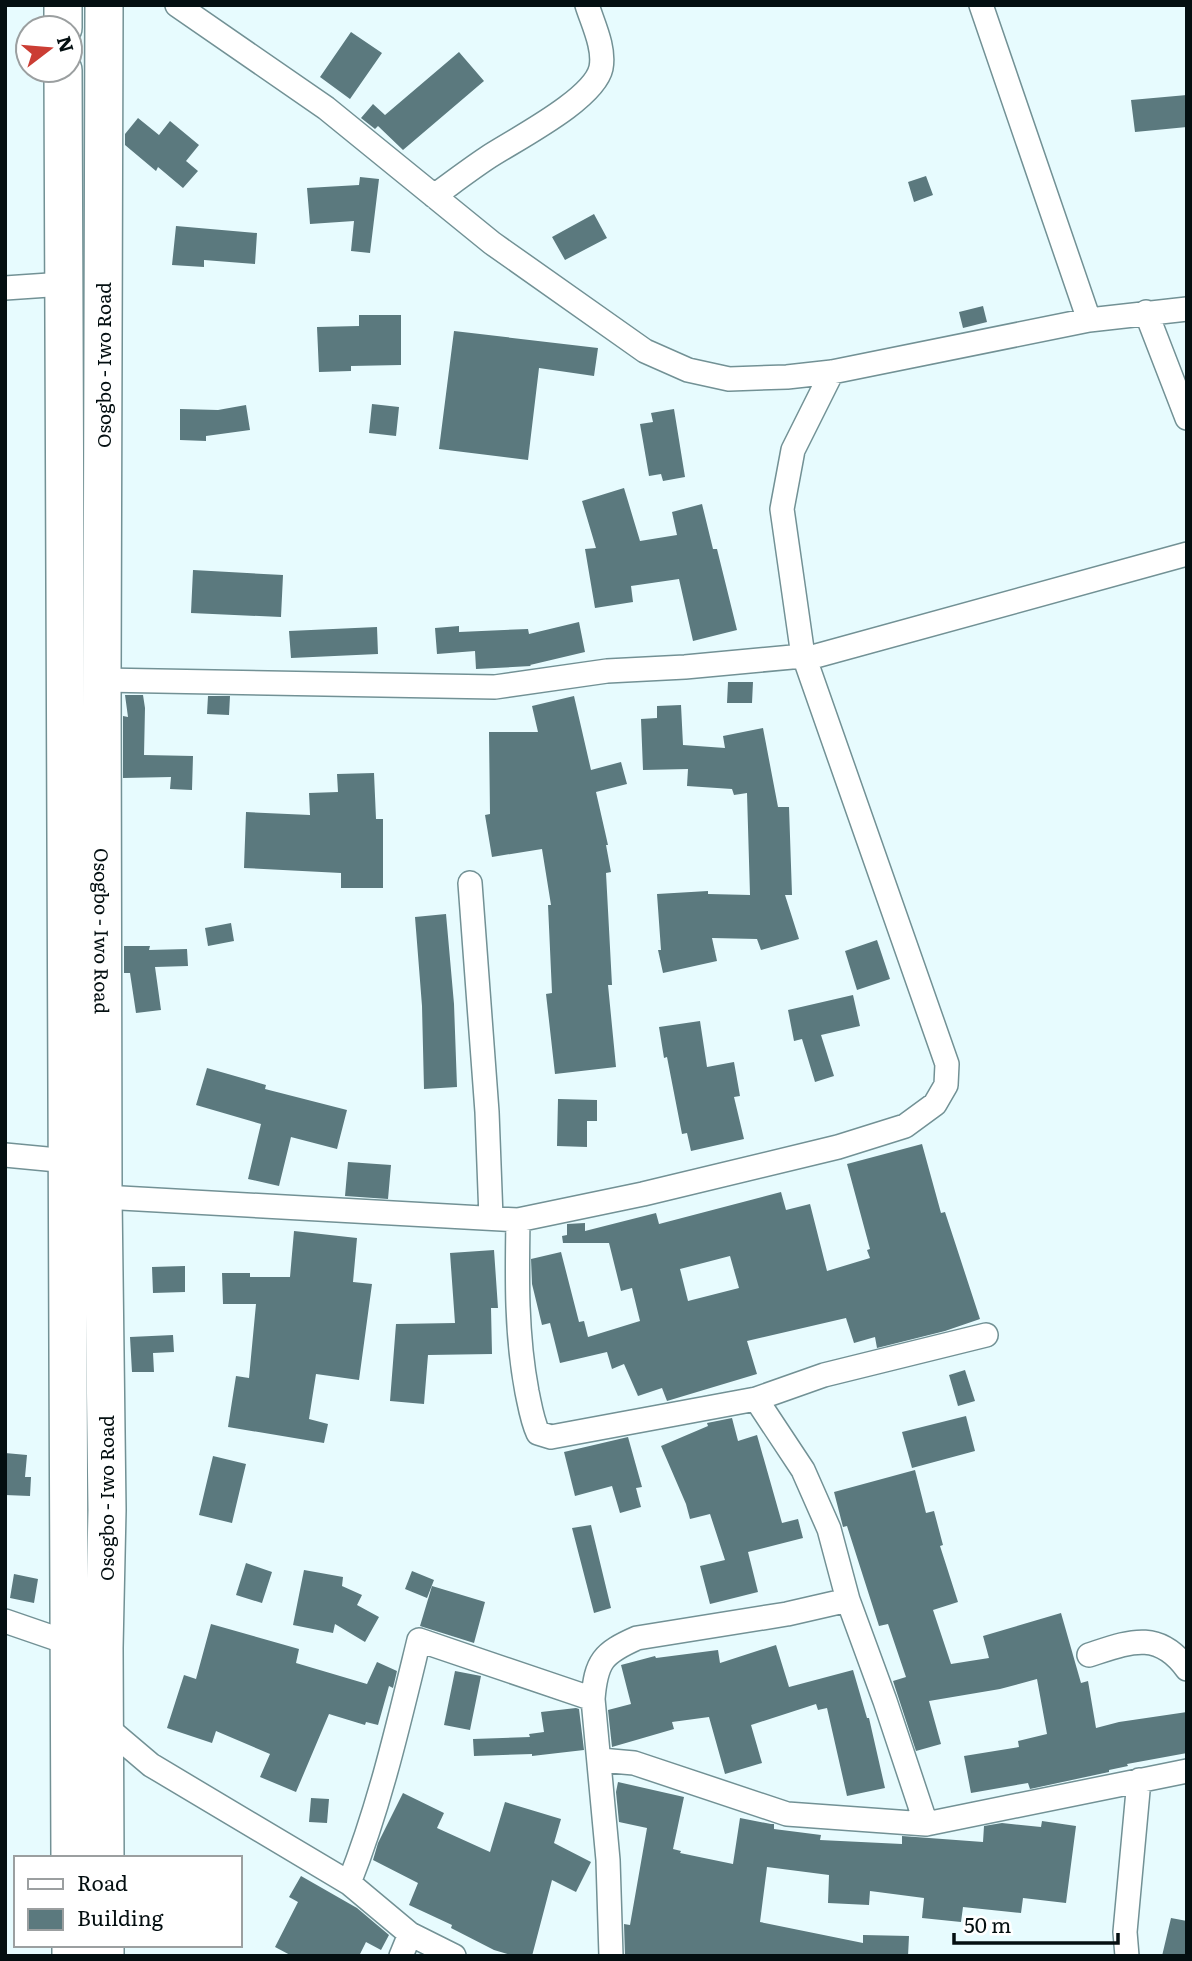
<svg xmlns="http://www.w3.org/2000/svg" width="1192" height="1961" viewBox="0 0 1192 1961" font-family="Literata,serif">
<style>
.building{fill:#5b797e;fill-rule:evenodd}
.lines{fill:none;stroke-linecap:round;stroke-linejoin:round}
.minor-casing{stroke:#729195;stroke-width:26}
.primary-casing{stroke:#729195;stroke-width:40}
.minor{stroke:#fff;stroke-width:23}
.primary{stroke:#fff;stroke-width:37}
.labels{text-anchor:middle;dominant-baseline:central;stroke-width:5;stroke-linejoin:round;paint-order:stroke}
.street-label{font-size:19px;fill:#040f11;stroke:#fff}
</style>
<rect width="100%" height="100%" fill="#e7fbfe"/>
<path class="building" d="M351,32L382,53L350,99L320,77Z
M459,52L484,81L403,150L378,126L375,129L361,118L373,104L385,115Z
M1187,95V127L1135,132L1131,100Z
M138,118L159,135L170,121L199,145L186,161L198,171L183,188L158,167L156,171L125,145V134Z
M926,176L933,195L914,202L908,182Z
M360,177L379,179L370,253L351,251L354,221L310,224L307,188L359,185Z
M594,214L607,238L565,260L552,237Z
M176,226L257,233L255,264L204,260V267L172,265Z
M983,306L987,322L963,328L959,312Z
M359,315H401V365L351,366V371L319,372L317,327L359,326Z
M454,331L598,348L594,376L539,368L528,460L439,449Z
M372,404L399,407L396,436L369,433Z
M246,405L250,430L206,436V441L180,440V409L218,410Z
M674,409L685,477L663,481L661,474L649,476L640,424L653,422L651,413Z
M624,488L640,541L677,535L672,512L702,504L713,549H717L737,630L693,641L679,579L631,586L633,602L595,608L585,549L596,548L582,501Z
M193,570L283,575L281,617L191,613Z
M579,622L585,652L530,665L531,666L476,669L475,651L437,654L435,628L459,626V632L528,629L529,634Z
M377,627L378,654L291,658L289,631Z
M728,682H753L752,703H727Z
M125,695H143L145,708L144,755L193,756L192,790L170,789L171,777L123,778V716L128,717Z
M208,696H230L229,715L207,714Z
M574,696L591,770L621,762L627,784L596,792L608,845H606L611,872L606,873L612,985H608L616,1067L555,1074L546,994L552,993L548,905H551L542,849L492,857L485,815L490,814L489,732H538L532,706Z
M681,705L683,745L725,748L723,736L763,728L778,807H789L792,895H785L799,939L761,950L757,939L712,938L717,961L663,973L658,950H661L657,894L708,891V894L750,895L747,793L734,795L732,789L687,786L688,769L643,770L641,719L657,718V706Z
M374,773L376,819H383V888H341V873L244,868L246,812L310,815L309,793L338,792L337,774Z
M446,914L454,1004L457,1087L424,1089L422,1006L415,917Z
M231,923L234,941L208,946L205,928Z
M877,940L890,979L857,990L845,951Z
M124,946H150L149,950L187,949L188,966L155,967L161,1010L136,1013L130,973H124Z
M853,995L860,1026L821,1035L834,1076L815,1082L802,1039L794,1041L788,1010Z
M700,1021L707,1067L734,1062L740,1096L734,1097L744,1139L691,1151L687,1133L682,1134L667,1057L664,1058L659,1027Z
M207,1068L266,1085L265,1089L347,1110L337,1149L291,1137L279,1186L248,1179L261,1124L196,1105Z
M558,1099L597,1100V1121H587V1147L557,1146Z
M922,1144L941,1213L945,1212L980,1319L945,1331L877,1348L875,1337L854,1343L846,1318L747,1341L757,1374L667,1401L662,1388L638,1396L624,1364L612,1369L607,1352L560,1363L550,1323L542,1325L532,1284L531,1259L561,1252L579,1322L584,1321L588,1337L640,1321L632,1288L621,1291L609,1243H563L562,1236L567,1235V1224L585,1223V1231L656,1213L659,1224L781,1192L786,1210L810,1204L827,1271L870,1258L867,1250L870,1249L847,1164ZM730,1256L739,1288L688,1301L680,1269Z
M348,1162L391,1165L388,1199L345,1196Z
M294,1231L357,1238L353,1282L372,1284L359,1380L316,1374L309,1419L328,1424L324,1443L228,1427L236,1376L249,1378L256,1304H223L222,1273H250V1277H290Z
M494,1250L498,1308H491L492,1354L428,1355L424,1404L390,1401L396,1324L455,1323L450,1253Z
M185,1266V1292L153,1293L152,1267Z
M173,1335L174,1352L153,1353L154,1372H132L130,1337Z
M965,1370L975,1401L958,1406L949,1375Z
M966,1416L975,1451L912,1468L902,1432Z
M732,1418L738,1441L757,1435L782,1523L798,1519L803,1538L748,1552L758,1592L710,1604L700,1566L725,1560L710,1514L690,1519L686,1504L661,1446L708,1426L707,1423Z
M628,1437L642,1487L636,1488L641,1507L620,1513L612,1486L575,1496L564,1452Z
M5,1453L27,1455L25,1477H31L30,1496L5,1495Z
M213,1456L246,1464L232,1523L199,1515Z
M915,1470L926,1513L934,1511L943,1545L940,1546L958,1602L933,1610L951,1664L989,1658L983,1636L1061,1613L1081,1683L1088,1681L1096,1728L1119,1722L1187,1712V1753L1127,1764L1128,1766L1109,1770V1772L1030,1789L1028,1783L971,1793L964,1756L1019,1747L1018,1741L1047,1734L1037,1679L1000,1689L929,1701L941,1744L916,1751L893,1681L906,1677L888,1624L879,1626L847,1526L843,1527L834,1492Z
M591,1525L611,1608L594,1613L572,1528Z
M246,1563L272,1572L262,1603L236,1595Z
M304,1570L343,1577L342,1586L362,1595L357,1605L379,1617L365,1642L335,1624L333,1633L293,1625Z
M412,1571L434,1580L427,1598L405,1589Z
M14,1574L38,1579L34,1603L10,1598Z
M432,1586L485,1602L474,1643L420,1626Z
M211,1624L299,1649L296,1663L367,1684L377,1662L397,1671L393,1688L389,1686L378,1725L366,1722L365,1725L329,1714L296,1792L260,1777L270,1754L216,1731L212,1743L167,1728L184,1675L196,1679Z
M776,1645L789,1687L853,1670L867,1718H869L885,1788L847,1796L827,1708L818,1710L816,1704L751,1725L762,1763L725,1774L709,1717L672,1722L674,1729L612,1747L608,1710L631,1704L621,1665L655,1656L656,1658L718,1650L720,1663Z
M455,1671L481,1676L470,1730L444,1725Z
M576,1708L579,1709L584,1750L532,1756V1754L474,1756L473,1739L530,1737L529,1734L544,1732L541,1712Z
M618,1782L684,1797L673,1849L681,1851L680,1853L733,1864L740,1818L771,1824H774V1829L821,1835L820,1840L902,1844V1836L983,1842L984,1826L1002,1823L1041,1827L1042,1821L1076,1826L1066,1903L1023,1898L1021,1913L963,1907L961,1922L922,1918L924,1898L870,1891L869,1905L828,1903L829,1875L767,1867L760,1922L863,1943V1935L909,1936L908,1956H625L624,1924L630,1925L647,1828L619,1822L616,1792Z
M403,1793L444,1813L437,1828L490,1852L505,1802L561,1819L554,1843L591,1862L576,1892L552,1880L532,1956H514L494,1950L451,1928L452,1925L409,1905L418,1883L373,1860L378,1843Z
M311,1798L329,1799L327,1823L309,1822Z
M301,1876L357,1908L389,1935L381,1950L366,1942L359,1956H292L275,1947L298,1902L289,1897Z
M1171,1918L1187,1921V1956H1162Z"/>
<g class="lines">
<g class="minor-casing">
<path id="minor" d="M177,5L326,108L492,243L645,351L688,370L729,379L787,377L832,372L1089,320L1187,309
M981,5L1089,320
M434,196C452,183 469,170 487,158C514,140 594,100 601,68C605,48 593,24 587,5
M5,288L64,284
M1146,312L1187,418
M803,656L782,509L793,450L832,372
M102,680L495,687L607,671L685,667L803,656L805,659L1187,554
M470,883L487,1112L491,1218
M5,1155L68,1161
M103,1197L518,1220L643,1194L838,1147L905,1126L935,1104L946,1085L947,1064L805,659
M518,1220C517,1278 516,1334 527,1392C530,1406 532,1420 538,1433L551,1437L756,1399L824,1375L986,1335
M756,1399L803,1470L829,1529L848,1600L885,1701L926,1824
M5,1621L69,1643
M1089,1655C1129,1642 1158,1629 1187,1669
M105,1726L151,1765L349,1883L410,1934L454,1956
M600,1760L634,1763L787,1814L926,1824L1187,1771
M349,1883C380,1805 399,1722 419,1640L593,1699
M401,1956L410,1934
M611,1956L608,1860L593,1699C596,1661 603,1653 637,1638L787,1614L848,1600
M1127,1956L1125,1932L1139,1780"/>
</g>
<g class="primary-casing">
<g id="primary">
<path d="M63,5V28"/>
<path id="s1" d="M104,5L102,680L103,1197L107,1510L104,1648L105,1858"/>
<path d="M63,70L70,1858"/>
<path d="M71,1945V1956"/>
<path d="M105,1945V1956"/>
</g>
</g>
<use href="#minor" class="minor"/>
<use href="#primary" class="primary"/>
</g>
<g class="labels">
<g class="street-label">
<text transform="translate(103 365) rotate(-90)">Osogbo - Iwo Road</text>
<text stroke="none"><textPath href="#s1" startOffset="926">Osogbo - Iwo Road</textPath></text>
<text transform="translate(106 1498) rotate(-90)">Osogbo - Iwo Road</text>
</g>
</g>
<rect width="1192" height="1961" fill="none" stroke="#040f11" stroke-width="14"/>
<rect x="14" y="1856" width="228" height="91" fill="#ffffff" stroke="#9b9fa0" stroke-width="2"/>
<rect x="28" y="1879" width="35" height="10" fill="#ffffff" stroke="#9b9fa0" stroke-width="2"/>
<text x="77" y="1891" font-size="21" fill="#040f11">Road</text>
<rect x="28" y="1909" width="35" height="21" fill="#5b797e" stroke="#9b9fa0" stroke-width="2"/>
<text x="77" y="1926" font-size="21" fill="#040f11">Building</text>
<g transform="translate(49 49) rotate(74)"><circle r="33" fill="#ffffff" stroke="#9b9fa0" stroke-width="2"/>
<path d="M0-5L12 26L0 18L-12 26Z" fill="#cb3d34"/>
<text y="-10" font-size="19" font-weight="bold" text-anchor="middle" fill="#040f11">N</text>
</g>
<path d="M954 1933v10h164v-10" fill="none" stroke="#040f11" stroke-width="3.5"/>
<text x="964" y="1933" font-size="21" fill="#040f11" stroke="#ffffff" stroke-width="5" paint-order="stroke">50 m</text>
</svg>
